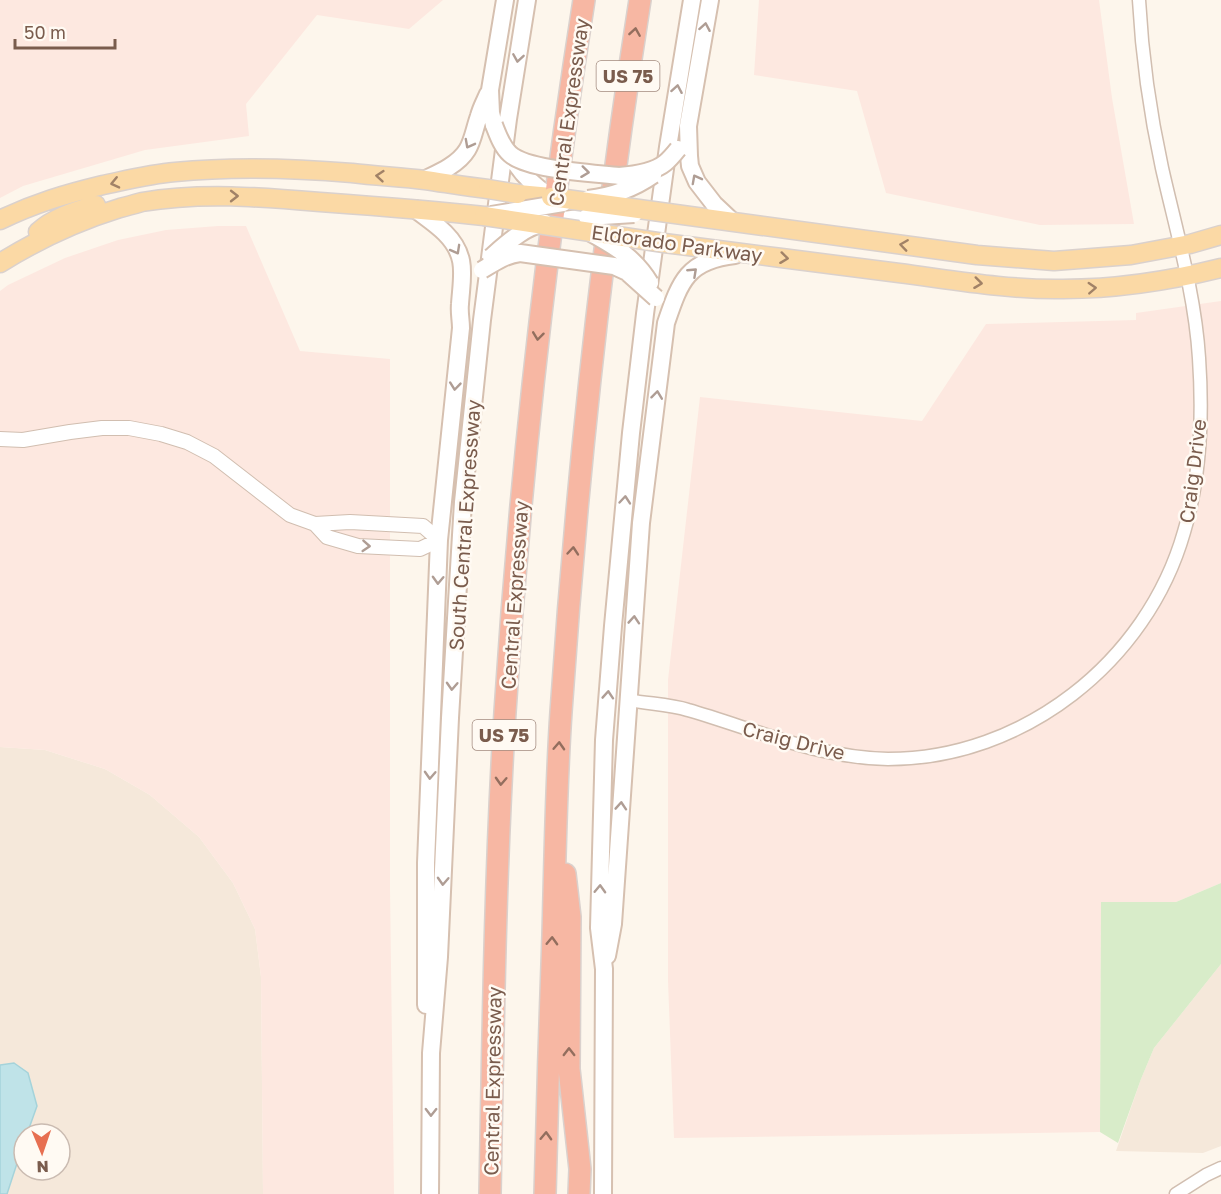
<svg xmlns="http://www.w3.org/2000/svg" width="1221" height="1194" viewBox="0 0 1221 1194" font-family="'Golos Text',sans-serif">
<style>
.residential{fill:#f5e8da;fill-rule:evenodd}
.commercial{fill:#fde8e0}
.grass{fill:#d8ecc9}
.water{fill:#bfe3e8;stroke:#a5d3da;stroke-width:1.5}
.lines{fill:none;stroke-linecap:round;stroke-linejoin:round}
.minor-casing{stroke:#d1beb0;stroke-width:15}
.tertiary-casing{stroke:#d1beb0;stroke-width:16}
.secondary-casing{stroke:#d6c0b0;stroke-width:20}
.primary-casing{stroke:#dad1cd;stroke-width:21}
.motorway-casing{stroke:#dad1cd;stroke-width:24}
.minor{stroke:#fff;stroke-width:12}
.tertiary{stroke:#fff;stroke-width:14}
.secondary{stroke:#fff;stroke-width:16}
.primary{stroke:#fbd9a5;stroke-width:18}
.motorway{stroke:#f7b7a3;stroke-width:21}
.secondary-bridge-casing{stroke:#d6c0b0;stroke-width:20;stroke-linecap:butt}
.primary-bridge-casing{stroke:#dad1cd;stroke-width:21;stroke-linecap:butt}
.secondary-bridge{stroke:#fff;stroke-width:16}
.primary-bridge{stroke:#fbd9a5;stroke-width:18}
.oneway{stroke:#af9d94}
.oneway2{stroke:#936e5e}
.oneway3{stroke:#a18267}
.labels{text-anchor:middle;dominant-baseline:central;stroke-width:5;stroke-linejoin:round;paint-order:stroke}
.shield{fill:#fffaf3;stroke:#a28b7f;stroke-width:1.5}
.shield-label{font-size:18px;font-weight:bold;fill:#7a5c4d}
.street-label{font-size:20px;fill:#7a5c4d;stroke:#fffaf3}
</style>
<rect width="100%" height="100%" fill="#fdf6ec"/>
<path class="residential" d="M0,747L45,750L105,769L150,795L199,837L233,883L255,929L261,977L263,1194H0ZM24,1134H60V1170H24Z
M1221,964V1146L1203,1153L1116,1151L1141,1079L1154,1048Z"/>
<path class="commercial" d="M0,0H443L409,29L317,15L246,104L249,136L145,150L23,186L0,198Z
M759,0H1099L1112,98L1134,224L1040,225L886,193L857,91L754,75Z
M218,226H246L300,351L390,359V889L394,1194H263L261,977L255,929L233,883L199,837L150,795L105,769L45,750L0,747V291L8,285L65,258L118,240L166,230Z
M1221,301V883L1176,902L1101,903L1100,1132L674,1138L668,981V680L700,397L922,421L986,324L1136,320V313Z"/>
<path class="grass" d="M1221,883V964L1154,1048L1141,1079L1118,1143L1100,1132L1101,902H1176Z"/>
<path class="water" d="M14,1063L28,1073L37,1106L27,1134H24V1142L7,1194H0V1065Z"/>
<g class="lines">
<g class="minor-casing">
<path id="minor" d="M629,700C648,704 669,704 688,710C754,729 818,758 888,759C1023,759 1147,662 1184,532C1201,476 1203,416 1199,358C1195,294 1176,230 1162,168C1150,113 1142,56 1139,0
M1176,1194L1206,1175L1221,1168"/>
</g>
<g class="tertiary-casing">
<path id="tertiary" d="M0,439L23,440L70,432L102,428H129L161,434L187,442L214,456L290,515L315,524L350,522L423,526L439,540L420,549L358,546L327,537L315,524"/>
</g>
<g class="secondary-casing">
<path id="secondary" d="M710,0L688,126L689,156L690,166L697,182L714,204L732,221
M494,125L491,113L490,90L505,0
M509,153C519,171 533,186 551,197
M424,180C432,176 441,172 449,167C473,152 471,139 479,116C481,108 485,101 488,94
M415,209C425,217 436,224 445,233C468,256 462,275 460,304C459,312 461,320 461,328L439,540L426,863V1005
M564,220L587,217
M607,956L613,924L641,523L666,323C680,282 687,260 735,255
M430,1194L431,1053L439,957L450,718L463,502L482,320L508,119L527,0
M603,1194L604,969L599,928L604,740L613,626L631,433L645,314L668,147L692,0"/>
</g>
<g class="primary-casing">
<path id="primary" d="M518,194L551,197
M668,213L977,255L1054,261L1131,255L1190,244L1221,235
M0,220C35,203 66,194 103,185C127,180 151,174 175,172C234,166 293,168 352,173C376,176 401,177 425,180C446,183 467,187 488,189
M38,232C54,217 76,211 96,205
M664,243C742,253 821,263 899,273C953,280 1008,290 1063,289C1116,289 1169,281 1221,268
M0,263C37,240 78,221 120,208C128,206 135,204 142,202C201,192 261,197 320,202C375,206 430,210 484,216"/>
</g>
<g class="motorway-casing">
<path id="motorway" d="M565,874L570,917L569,1069L580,1169L579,1194
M490,1194C493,1033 495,873 505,712C520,474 547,236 584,0
M545,1194C547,1108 550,1021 553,935C555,861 556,786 561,712C577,474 603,236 640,0"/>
</g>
<use href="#minor" class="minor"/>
<use href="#tertiary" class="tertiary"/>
<use href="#secondary" class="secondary"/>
<use href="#primary" class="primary"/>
<use href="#motorway" class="motorway"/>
<g class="secondary-bridge-casing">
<path id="secondary-bridge" d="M494,125C498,135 502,147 510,154C528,170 593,173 619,176C633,175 654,172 665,163C670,159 674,154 678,149
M588,199C613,196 633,189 653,175
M491,215L563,203
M587,217L634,214
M591,233C616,247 635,258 650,283
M491,257C507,243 524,227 545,223
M482,270C495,262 505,255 520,253L614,266L627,272L656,298"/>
</g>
<g class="primary-bridge-casing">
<path id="primary-bridge" d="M488,189L518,194
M551,197L668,213
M484,216L664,243"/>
</g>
<use href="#secondary-bridge" class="secondary-bridge"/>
<use href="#primary-bridge" class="primary-bridge"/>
</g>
<defs><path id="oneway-chevron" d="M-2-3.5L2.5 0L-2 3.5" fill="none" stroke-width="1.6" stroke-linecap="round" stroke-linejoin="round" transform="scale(1.5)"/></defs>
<g class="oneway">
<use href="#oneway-chevron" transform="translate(705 27) rotate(-80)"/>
<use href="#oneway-chevron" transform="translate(518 58) rotate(99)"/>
<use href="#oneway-chevron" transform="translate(677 89) rotate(-80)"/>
<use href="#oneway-chevron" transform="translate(469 144) rotate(118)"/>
<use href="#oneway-chevron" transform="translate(585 172) rotate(7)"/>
<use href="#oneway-chevron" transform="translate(696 179) rotate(-118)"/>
<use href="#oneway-chevron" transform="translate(456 250) rotate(61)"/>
<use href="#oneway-chevron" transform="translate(693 272) rotate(-43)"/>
<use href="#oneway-chevron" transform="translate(455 386) rotate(96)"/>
<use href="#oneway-chevron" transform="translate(657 395) rotate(-83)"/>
<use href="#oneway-chevron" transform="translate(625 500) rotate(-85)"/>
<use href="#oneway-chevron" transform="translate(366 546) rotate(4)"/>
<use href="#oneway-chevron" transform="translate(438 580) rotate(92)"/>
<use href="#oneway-chevron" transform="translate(634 620) rotate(-86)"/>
<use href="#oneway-chevron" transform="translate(452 686) rotate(93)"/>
<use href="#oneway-chevron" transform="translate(608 695) rotate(-86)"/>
<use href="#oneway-chevron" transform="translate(430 775) rotate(93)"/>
<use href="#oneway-chevron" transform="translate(621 806) rotate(-86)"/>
<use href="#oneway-chevron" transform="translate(443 881) rotate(93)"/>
<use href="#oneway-chevron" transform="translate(600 889) rotate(-88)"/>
<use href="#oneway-chevron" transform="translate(431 1112) rotate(91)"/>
</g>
<g class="oneway2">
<use href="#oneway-chevron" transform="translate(635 32) rotate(-81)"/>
<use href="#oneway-chevron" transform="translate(538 336) rotate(97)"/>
<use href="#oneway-chevron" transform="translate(573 551) rotate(-85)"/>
<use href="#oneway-chevron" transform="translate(559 746) rotate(-87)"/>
<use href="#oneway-chevron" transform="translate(501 781) rotate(93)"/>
<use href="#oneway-chevron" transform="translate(552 941) rotate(-88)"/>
<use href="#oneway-chevron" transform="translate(569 1052) rotate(-90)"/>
<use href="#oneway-chevron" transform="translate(546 1136) rotate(-88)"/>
</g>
<g class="oneway3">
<use href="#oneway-chevron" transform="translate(380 176) rotate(-175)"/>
<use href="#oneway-chevron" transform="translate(115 183) rotate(167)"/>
<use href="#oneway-chevron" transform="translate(234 196)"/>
<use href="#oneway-chevron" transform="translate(904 245) rotate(-172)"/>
<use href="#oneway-chevron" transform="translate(784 258) rotate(7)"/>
<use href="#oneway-chevron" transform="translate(978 283) rotate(7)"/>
<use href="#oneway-chevron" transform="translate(1092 288) rotate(-3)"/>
</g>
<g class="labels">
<g class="shield">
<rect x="596.5" y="61" width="63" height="30" rx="4.5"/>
<rect x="472.5" y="720" width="63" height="30" rx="4.5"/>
</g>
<g class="shield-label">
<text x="628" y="76">US 75</text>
<text x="504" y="735">US 75</text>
</g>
<g class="street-label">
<text transform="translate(568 112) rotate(-82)">Central Expressway</text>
<text transform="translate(677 243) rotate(8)">Eldorado Parkway</text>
<text transform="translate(1192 471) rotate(-83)">Craig Drive</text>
<text transform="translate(464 525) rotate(-86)">South Central Expressway</text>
<text transform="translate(514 595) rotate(-86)">Central Expressway</text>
<text transform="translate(794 740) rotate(14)">Craig Drive</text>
<text transform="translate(492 1081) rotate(-89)">Central Expressway</text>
</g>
</g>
<g transform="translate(42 1152) rotate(178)"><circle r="28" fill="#fffaf3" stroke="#cabbb1" stroke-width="1.5"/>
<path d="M0-4.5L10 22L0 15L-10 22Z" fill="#e76f51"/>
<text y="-9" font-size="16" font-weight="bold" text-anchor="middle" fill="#7a5c4d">N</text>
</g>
<path d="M15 39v9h100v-9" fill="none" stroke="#7a5c4d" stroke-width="3"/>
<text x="24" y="39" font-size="18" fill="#7a5c4d" stroke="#fffaf3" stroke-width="4.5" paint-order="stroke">50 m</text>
</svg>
